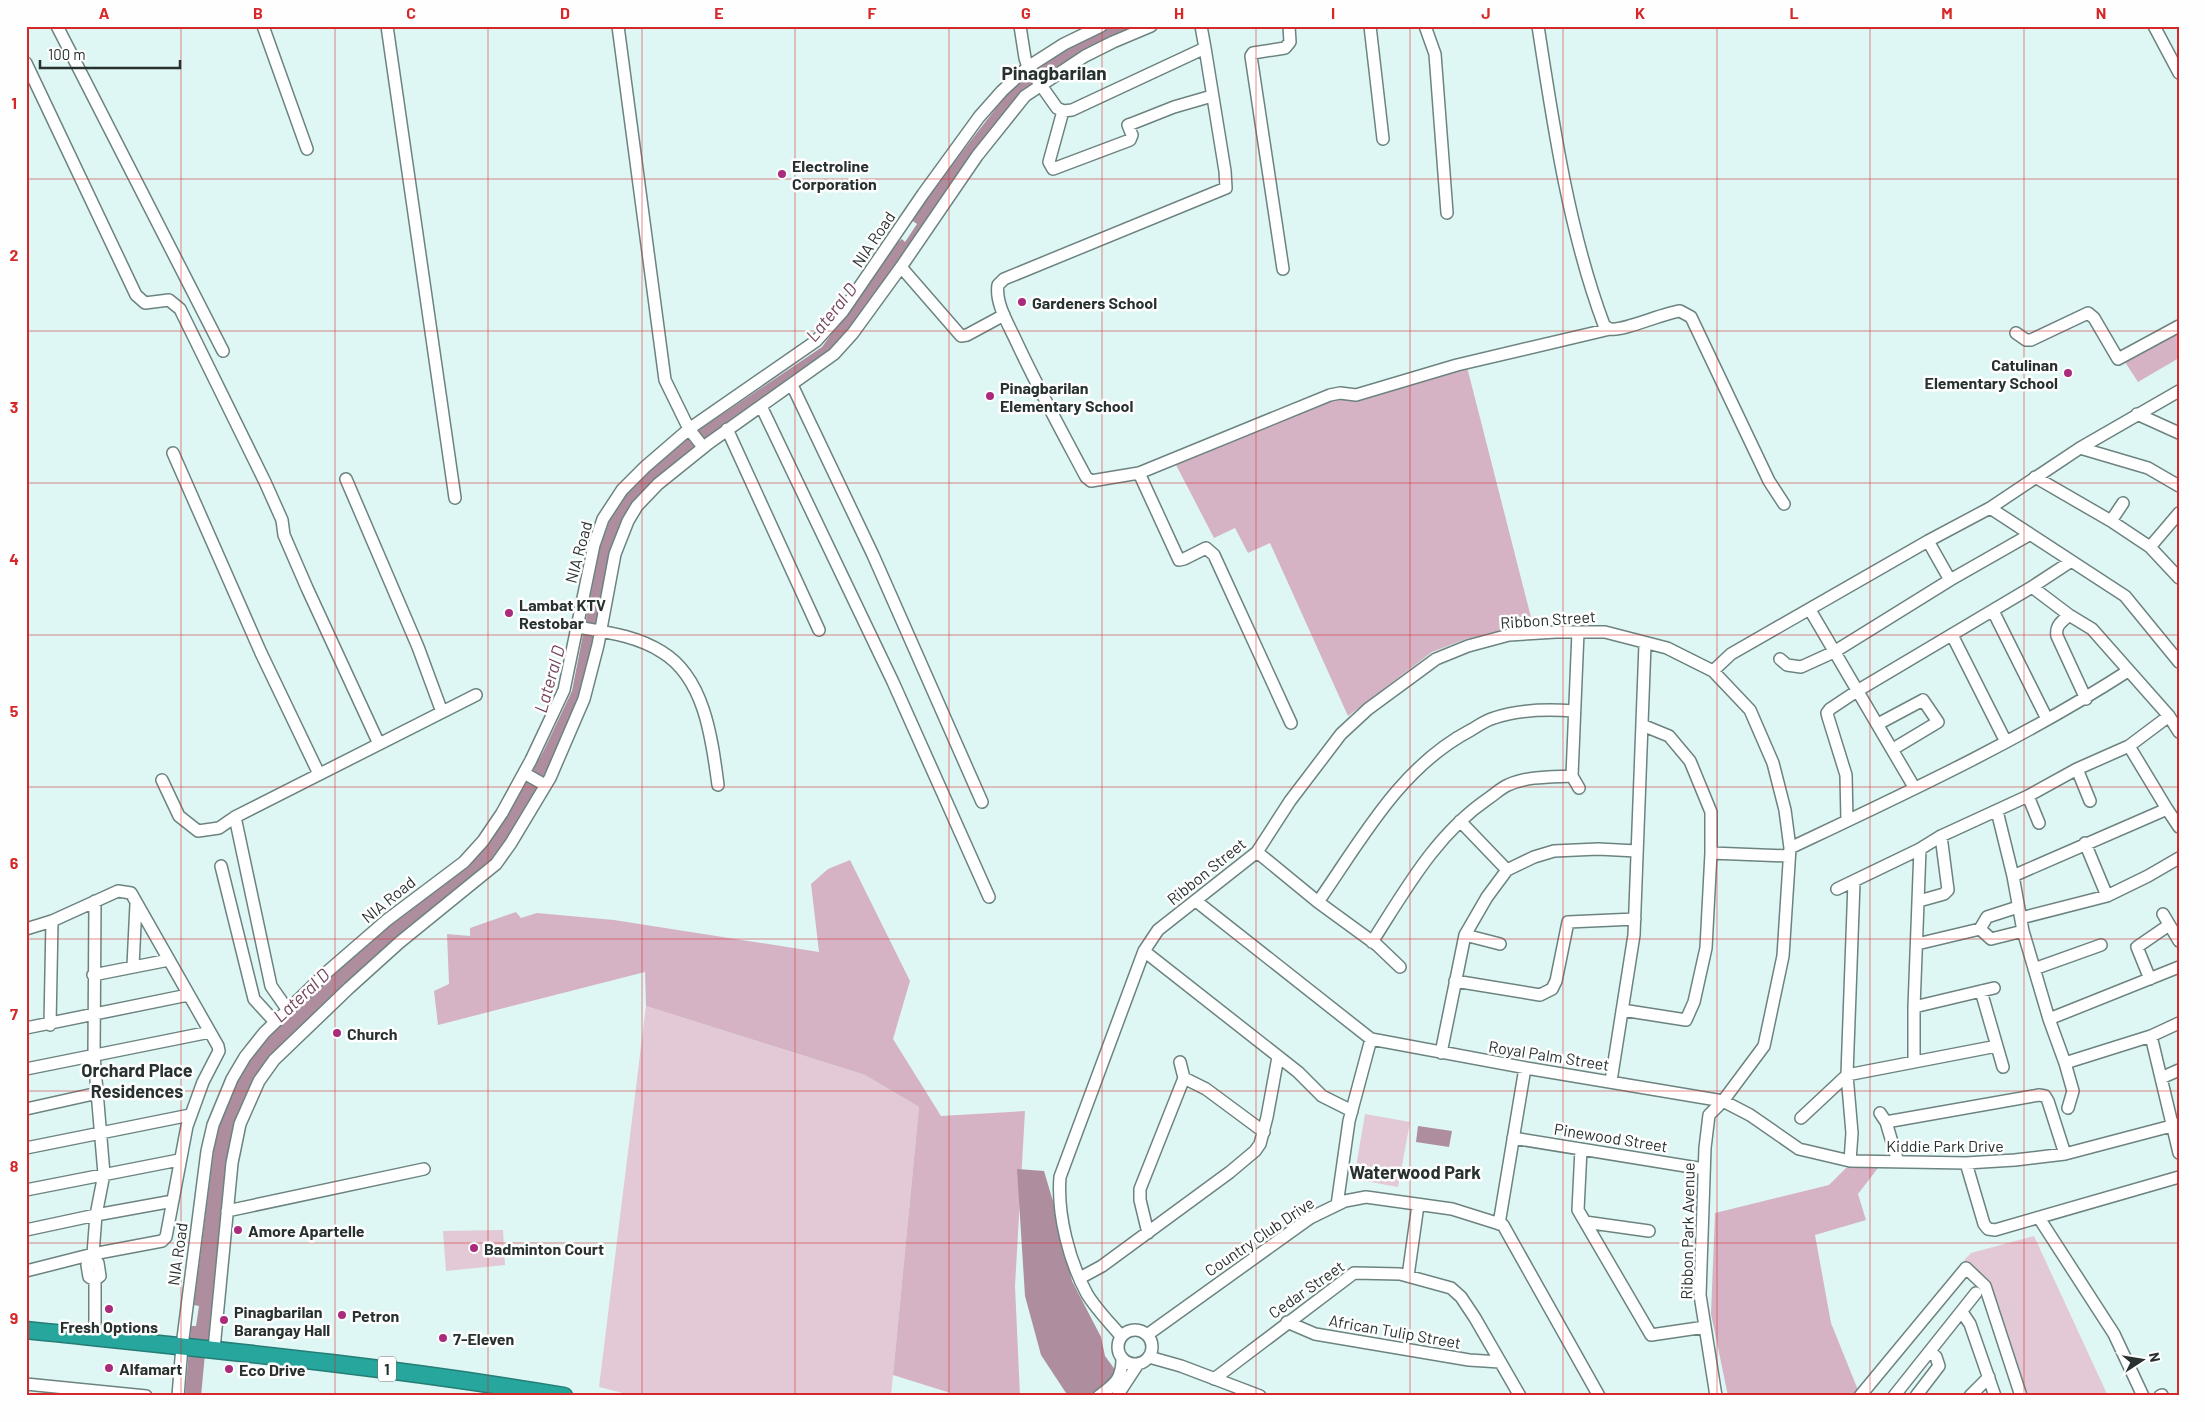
<svg xmlns="http://www.w3.org/2000/svg" width="2205" height="1422" viewBox="0 0 2205 1422" font-family="Barlow,sans-serif">
<style>
.green{fill:#e2c9d5}
.forest{fill:#d6b3c4}
.water{fill:#ae8d9e}
.lines{fill:none;stroke-linecap:round;stroke-linejoin:round}
.canal{stroke:#ae8d9e;stroke-width:10}
.minor-casing{stroke:#6c8380;stroke-width:14}
.highway-casing{stroke:#267d76;stroke-width:19}
.minor{stroke:#fff;stroke-width:11}
.highway{stroke:#26a69c;stroke-width:16}
.grid{fill:none;stroke:#d62828;stroke-width:1;stroke-opacity:0.55}
.poi-dot{fill:#aa2b7b;stroke:#fefefe;stroke-width:2}
.labels{text-anchor:middle;dominant-baseline:central;stroke-width:5;stroke-linejoin:round;paint-order:stroke}
.shield{fill:#fefefe;stroke:#686e6d;stroke-width:1}
.shield-label{font-size:15px;font-weight:bold;fill:#27312f}
.poi-label{font-size:16px;font-weight:bold;fill:#27312f;stroke:#fefefe;text-anchor:start}
.street-label{font-size:16px;fill:#27312f;stroke:#fefefe}
.water-label{font-size:18px;font-style:italic;fill:#75445e;stroke:#fefefe}
.neighbourhood-label{font-size:18px;font-weight:bold;fill:#27312f;stroke:#fefefe}
.quarter-label{font-size:19px;font-weight:bold;fill:#27312f;stroke:#fefefe}
.neatline{fill:none;stroke:#d62828;stroke-width:2}
.grid-label{font-size:16px;text-anchor:middle;font-weight:bold;fill:#d62828}
</style>
<rect width="100%" height="100%" fill="#def7f4"/>
<path class="green" d="M646,1006L865,1075L919,1107L891,1396H635L599,1387Z
M1365,1114L1410,1122L1398,1187L1354,1179Z
M503,1230L505,1265L446,1271L443,1231Z
M2034,1236L2108,1396H2026L1996,1310L1990,1282L1964,1260L1971,1253Z"/>
<path class="forest" d="M2179,328V358L2138,382L2123,359Z
M1467,367L1533,625L1466,639L1432,652L1348,716L1270,543L1248,553L1235,528L1214,538L1174,461L1311,405Z
M850,860L910,981L893,1039L941,1116L1025,1111L1015,1286L1020,1396H960L893,1375L919,1107L865,1075L646,1006L645,972L438,1025L434,991L449,984L447,934L470,936V928L516,912L521,918L537,913L614,920L819,952L811,884L828,869Z
M1855,1163L1878,1168L1858,1194L1866,1220L1815,1235L1831,1323L1858,1390L1853,1396H1728L1711,1314L1715,1213L1829,1185L1846,1168Z"/>
<path class="water" d="M1114,26H1137L1105,39L1080,52L1045,79L939,205L866,310L834,351L747,411L746,410L733,418L734,420L625,515C605,557 603,603 593,648C577,719 538,806 491,862L303,1025L236,1122L212,1329L205,1354L201,1396H185L191,1326H196L199,1306L194,1305L216,1133L226,1102L248,1060L266,1036L330,977L387,926L450,877L513,803L543,752L572,691L600,547L611,517L621,502L647,473L693,434L822,347L897,243L902,239L905,242L917,224L910,219L1007,94L1029,74L1070,47Z
M1418,1126L1452,1131L1449,1147L1416,1142Z
M1017,1169L1044,1171L1055,1208L1072,1281L1101,1337L1105,1356L1119,1375C1101,1396 1094,1396 1068,1396L1041,1355L1025,1296Z"/>
<g class="lines">
<path class="canal" d="M614,510L626,496L639,485"/>
<g class="minor-casing">
<path id="minor" d="M57,26L223,351
M263,26L307,149
M387,26L455,498
M618,26L665,380L689,429L703,447
M1020,26L1025,58L1028,67L1057,108L1063,111L1072,110L1205,48L1201,26
M1370,26L1383,139
M1425,26L1435,54L1447,213
M1538,26C1553,124 1569,232 1604,325C1605,326 1609,329 1611,329C1624,331 1663,313 1680,311L1691,317L1769,481L1784,504
M2154,26L2179,73
M1205,48L1225,171L1226,188L1004,279L998,285C995,304 1009,325 1017,343C1038,388 1062,432 1086,477L1091,481L1139,473L1330,395L1340,393L1356,395L1457,365L1610,329
M26,63L136,295L145,303L169,300L180,309L265,482L282,520L284,535L307,588L379,744
M1063,111L1049,162L1053,169L1130,140L1132,135L1128,125L1131,124L1174,107L1212,96
M901,267L961,336L967,335L1004,315
M1283,269L1251,56L1253,53L1285,48L1290,42L1289,26
M2016,333L2026,340H2031L2088,313L2094,318L2118,359L2179,326
M792,385L873,555L982,802
M761,406L893,682L989,897
M2137,414L2179,433
M727,429L819,630
M2080,448L2148,468L2179,486
M173,453L261,653L319,774
M1139,473L1179,560L1184,559L1206,548L1214,555L1291,723
M2035,477L2111,521L2150,547L2179,578
M346,479L418,647L442,712
M1990,508L2125,596L2179,662
M2111,521L2123,503
M1928,541L1950,580
M2150,547L2179,513
M2032,587L2069,615L2092,629L2169,716L2179,732
M1810,610L1914,787
M1993,611L2047,719
M2069,615C2062,622 2055,625 2057,636L2086,699
M578,627C606,632 637,636 662,652C705,678 712,740 718,785
M1952,635L2006,742
M1780,659L1787,665L1801,667L1834,652L1950,580L2029,535
M1713,671L1731,654L1928,541L1990,508L2080,448L2179,391
M1878,724L1923,700L1938,722L1893,749
M2129,746L2167,809
M2077,769L2090,801
M524,773L545,785
M1572,776L1579,788
M162,780L179,816L198,831L219,828L235,817
M2028,796L2039,823
M1997,811L2013,876L2023,931L2049,1019L2065,1063L2073,1091L2068,1108
M1460,821L1507,870
M1847,821L1846,775L1828,717L1827,713L1830,709L1857,691L2032,587L2070,562
M2085,843L2107,896
M1790,848C1904,794 2021,740 2128,671
M1257,852L1318,902L1377,945L1400,967
M1711,853L1788,856
M221,866L254,999L275,1022
M2013,876L2167,809L2179,827
M1837,889L1920,849L1941,836L2028,796L2077,769L2129,746L2169,716
M95,901L94,1056L104,1174L96,1215L93,1254L94,1259L98,1263L100,1276L95,1280V1337
M1196,901L1371,1039L1532,1069L1723,1101L1750,1115L1799,1149L1850,1161L1966,1163L2015,1160L2065,1154L2179,1124
M1919,901L1944,894L1948,890L1941,836
M1318,902C1362,839 1400,767 1471,730C1478,726 1486,720 1494,718C1520,709 1548,709 1574,711
M2163,914L2179,941
M2021,918L2107,896L2148,876L2179,858
M26,929L52,921L118,891L131,893L218,1046L219,1051L203,1082L187,1126L166,1237L162,1241L93,1254L26,1271
M1980,929L1991,939L2023,931
M1465,935L1500,944
M1372,942C1406,889 1436,834 1489,798C1495,794 1501,788 1508,785C1527,776 1552,777 1572,776L1578,632
M1917,944L1980,929L1987,917L2018,907
M1144,951L1298,1072L1322,1096L1352,1111
M133,966L136,904
M2034,969L2101,945
M93,975L169,960
M2150,979L2137,947L2169,925
M1455,981L1540,995L1552,989L1556,981L1568,922L1635,919
M1981,991L2003,1067
M1914,1007L1994,988
M287,1009L271,986L235,817L476,695
M1622,1010L1686,1020L1694,1002L1706,948L1711,853V812L1690,761L1669,736L1642,725
M2049,1019L2179,967
M50,1025L52,921
M26,1028L188,995
M2151,1036L2179,1153
M1441,1053L1465,935L1487,897L1507,870L1534,857L1554,851L1598,849L1637,851
M1180,1062L1184,1078
M1914,1062V1007L1920,849
M2065,1063L2151,1036L2179,1023
M26,1069L210,1032
M2161,1078L2179,1070
M1611,1081L1634,935L1645,644
M26,1109L98,1093
M1880,1113L1886,1122L1898,1162
M1801,1118L1847,1075L1854,882
M1886,1122L2039,1095L2045,1096L2048,1101L2065,1154
M1513,1138L1704,1169
M26,1148L190,1115
M1581,1149L1578,1210L1651,1335L1705,1327
M1850,1161L1852,1133L1847,1075L1997,1046
M1966,1163L1984,1224L1988,1229L1995,1230L2179,1177
M26,1190L179,1160
M1337,1205L1349,1121L1371,1039
M227,1211L424,1169
M2039,1218L2114,1334L2143,1396
M1585,1222L1649,1231
M1499,1224L1525,1068
M26,1230L96,1215L173,1201
M1148,1233L1140,1200V1189L1184,1078L1206,1089L1264,1132
M94,1259L87,1265L89,1277L95,1280
M1408,1276L1418,1205
M1080,1278L1102,1266L1230,1172L1255,1151L1260,1144L1267,1117L1278,1057
M1962,1312L1970,1324L1995,1396
M1287,1322L1315,1334L1469,1360L1500,1362
M1118 1347a17 17 0 1 1 34 0a17 17 0 1 1-34 0Z
M1147,1335L1310,1218L1345,1201L1366,1197L1452,1209L1503,1225L1599,1396
M1121,1336C1110,1323 1096,1309 1087,1294C1069,1261 1057,1214 1060,1177L1144,951L1158,930L1257,852L1290,801L1341,734L1368,709L1436,659L1468,646L1509,635L1556,632H1605L1667,648L1713,671L1750,710L1773,763L1785,810L1790,848L1783,956L1764,1046L1723,1101L1709,1115L1705,1148L1700,1295L1716,1396
M214,1349L232,1163L240,1124L259,1081L274,1060L349,988L400,942L496,864L511,843L550,778L584,699L598,645L615,554L628,521L637,506L658,484L709,443L834,354L853,333L901,267L977,156L1025,96L1085,56L1113,42L1151,26
M1149,1357L1181,1366L1260,1396
M1214,1379L1354,1273L1400,1274L1451,1288L1461,1297L1475,1318L1520,1396
M26,1384L146,1396
M178,1396L182,1346L207,1151L213,1125L232,1079L245,1057L264,1033L327,972L387,920L464,862L483,841L502,813L531,760L564,690L594,545L603,519L622,490L645,467L689,429L816,341L843,311L923,194L979,117L1002,91L1028,67L1064,44L1101,26
M1099,1396C1115,1384 1122,1379 1122,1359
M1117,1396L1138,1364
M1860,1396L1966,1268L1985,1286L2021,1396
M1894,1396L1976,1293
M1916,1396L1939,1366L1936,1357L1930,1351
M1970,1396L1989,1377
M2160,1396L2162,1395"/>
</g>
<g class="highway-casing">
<path id="highway" d="M26,1330C206,1349 386,1366 564,1396"/>
</g>
<use href="#minor" class="minor"/>
<use href="#highway" class="highway"/>
</g>
<path class="grid" d="M181,26V1396M335,26V1396M488,26V1396M642,26V1396M795,26V1396M949,26V1396M1102,26V1396M1256,26V1396M1410,26V1396M1563,26V1396M1717,26V1396M1870,26V1396M2024,26V1396M26,179H2179M26,331H2179M26,483H2179M26,635H2179M26,787H2179M26,939H2179M26,1091H2179M26,1243H2179"/>
<g class="poi-dot">
<circle cx="782" cy="174" r="5"/>
<circle cx="1022" cy="302" r="5"/>
<circle cx="2068" cy="373" r="5"/>
<circle cx="990" cy="396" r="5"/>
<circle cx="509" cy="613" r="5"/>
<circle cx="337" cy="1033" r="5"/>
<circle cx="238" cy="1230" r="5"/>
<circle cx="474" cy="1248" r="5"/>
<circle cx="109" cy="1309" r="5"/>
<circle cx="342" cy="1315" r="5"/>
<circle cx="224" cy="1320" r="5"/>
<circle cx="443" cy="1338" r="5"/>
<circle cx="109" cy="1368" r="5"/>
<circle cx="229" cy="1369" r="5"/>
</g>
<g class="labels">
<rect class="shield" x="378" y="1356.5" width="18" height="25" rx="4"/>
<g class="shield-label">
<text x="387" y="1369">1</text>
</g>
<g class="poi-label">
<text x="792" y="165">Electroline<tspan x="792" dy="18">Corporation</tspan></text>
<text x="1032" y="302">Gardeners School</text>
<text x="2058" y="364" text-anchor="end">Catulinan<tspan x="2058" dy="18">Elementary School</tspan></text>
<text x="1000" y="387">Pinagbarilan<tspan x="1000" dy="18">Elementary School</tspan></text>
<text x="519" y="604">Lambat KTV<tspan x="519" dy="18">Restobar</tspan></text>
<text x="347" y="1033">Church</text>
<text x="248" y="1230">Amore Apartelle</text>
<text x="484" y="1248">Badminton Court</text>
<text x="234" y="1311">Pinagbarilan<tspan x="234" dy="18">Barangay Hall</tspan></text>
<text x="352" y="1315">Petron</text>
<text x="109" y="1326" text-anchor="middle">Fresh Options</text>
<text x="453" y="1338">7-Eleven</text>
<text x="119" y="1368">Alfamart</text>
<text x="239" y="1369">Eco Drive</text>
</g>
<g class="street-label">
<text transform="translate(873 239) rotate(-56)">NIA Road</text>
<text transform="translate(578 552) rotate(-75)">NIA Road</text>
<text transform="translate(1548 619) rotate(-4)">Ribbon Street</text>
<text transform="translate(1206 871) rotate(-39)">Ribbon Street</text>
<text transform="translate(388 899) rotate(-39)">NIA Road</text>
<text transform="translate(1549 1055) rotate(9)">Royal Palm Street</text>
<text transform="translate(1611 1137) rotate(9)">Pinewood Street</text>
<text x="1945" y="1145">Kiddie Park Drive</text>
<text transform="translate(1687 1231) rotate(-89)">Ribbon Park Avenue</text>
<text transform="translate(1259 1236) rotate(-34)">Country Club Drive</text>
<text transform="translate(177 1254) rotate(-82)">NIA Road</text>
<text transform="translate(1306 1289) rotate(-35)">Cedar Street</text>
<text transform="translate(1395 1331) rotate(10)">African Tulip Street</text>
</g>
<g class="water-label">
<text transform="translate(831 312) rotate(-51)">Lateral D</text>
<text transform="translate(549 679) rotate(-74)">Lateral D</text>
<text transform="translate(301 995) rotate(-43)">Lateral D</text>
</g>
<g class="neighbourhood-label">
<text x="137" y="1070">Orchard Place<tspan x="137" dy="21">Residences</tspan></text>
<text x="1415" y="1172">Waterwood Park</text>
</g>
<g class="quarter-label">
<text x="1054" y="72">Pinagbarilan</text>
</g>
</g>
<rect width="2205" height="1422" fill="none" stroke="#fefefe" stroke-width="55"/>
<g transform="translate(2142 1360) rotate(78)" stroke="#fefefe" stroke-width="4" paint-order="stroke">
<path d="M0-4L9 19L0 12L-9 19Z" fill="#27312f"/>
<text y="-8" font-size="14" font-weight="bold" text-anchor="middle" fill="#27312f">N</text>
</g>
<path d="M40 60v8h140v-8" fill="none" stroke="#27312f" stroke-width="2.5"/>
<text x="48" y="60" font-size="15" fill="#27312f" stroke="#fefefe" stroke-width="4" paint-order="stroke">100 m</text>
<rect x="28" y="28" width="2150" height="1366" class="neatline"/>
<g class="grid-label">
<text x="104" y="19">A</text>
<text x="258" y="19">B</text>
<text x="411" y="19">C</text>
<text x="565" y="19">D</text>
<text x="719" y="19">E</text>
<text x="872" y="19">F</text>
<text x="1026" y="19">G</text>
<text x="1179" y="19">H</text>
<text x="1333" y="19">I</text>
<text x="1486" y="19">J</text>
<text x="1640" y="19">K</text>
<text x="1794" y="19">L</text>
<text x="1947" y="19">M</text>
<text x="2101" y="19">N</text>
<text x="14" y="109">1</text>
<text x="14" y="261">2</text>
<text x="14" y="413">3</text>
<text x="14" y="565">4</text>
<text x="14" y="717">5</text>
<text x="14" y="869">6</text>
<text x="14" y="1020">7</text>
<text x="14" y="1172">8</text>
<text x="14" y="1324">9</text>
</g>
</svg>
